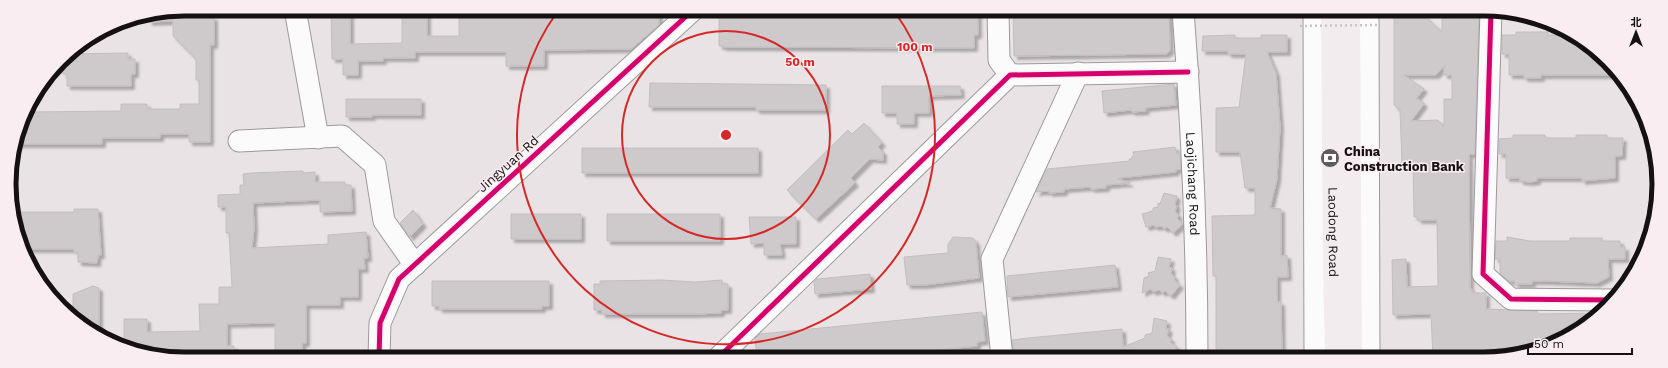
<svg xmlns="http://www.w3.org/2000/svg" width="1668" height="368" viewBox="0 0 1668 368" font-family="'Work Sans','Noto Sans SC',sans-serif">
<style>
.building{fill:#cec9ca;stroke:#c2bebf;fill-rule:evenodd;filter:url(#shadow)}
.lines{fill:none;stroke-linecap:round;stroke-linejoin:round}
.minor-casing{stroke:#9e999b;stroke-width:23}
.major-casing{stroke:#b9abb0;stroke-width:24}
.minor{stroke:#fcfbfb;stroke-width:21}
.major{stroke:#f3ecef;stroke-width:22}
.path-bridge{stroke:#c8c5c6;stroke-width:2.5;stroke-dasharray:2 3;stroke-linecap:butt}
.cycleway-casing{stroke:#faedf1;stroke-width:8}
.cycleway{stroke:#d6006c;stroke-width:5}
.ring{fill:none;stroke:#d62828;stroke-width:2}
.labels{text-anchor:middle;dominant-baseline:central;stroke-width:3;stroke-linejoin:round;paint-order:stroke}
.poi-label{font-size:13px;font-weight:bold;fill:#151112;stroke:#faedf1;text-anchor:start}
.street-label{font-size:13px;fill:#151112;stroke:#faedf1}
.rim{fill:none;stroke:#151112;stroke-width:5}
.centre{fill:#d62828;stroke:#faedf1;stroke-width:2}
.ring-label{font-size:12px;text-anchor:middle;font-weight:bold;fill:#d62828;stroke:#faedf1;stroke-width:3;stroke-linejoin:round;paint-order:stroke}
</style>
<defs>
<filter id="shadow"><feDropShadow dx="3.5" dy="3.5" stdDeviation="1" flood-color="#0004"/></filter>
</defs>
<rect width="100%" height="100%" fill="#e9e3e5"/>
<path class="building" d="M184,9H207V17H214V45H210V142H189V134H160V138H102V144H17L26,112L121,111V104H147V109H180V104H199V80H196V59L173,36V21L149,22V16Z
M331,9H350V44L402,43V9H427V36H459V9L659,10V25L631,49L544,50V66H506V52H415V58H383V61H358V75H343V59H332Z
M1013,10H1114L1115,14L1140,13V10H1169L1170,51L1166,54L1014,56Z
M1394,10H1418L1442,32V18H1451V16L1456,15V10H1479L1475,154H1469L1470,289H1472V293H1486V309L1537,311V314L1600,313L1561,341L1507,358H1433L1431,314L1393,315L1392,260L1406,259L1407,287L1438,286L1437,220H1418V217H1414L1413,167L1402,166L1400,110L1394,105ZM1444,66V75H1452V99H1444V127L1438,120L1411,121L1424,104L1419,99H1416L1424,89L1404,75H1436Z
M719,12L978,13V35H974V48L723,47V46H719Z
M1516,32H1548V35H1574L1620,75H1541V78H1524V75H1509V54H1502V35H1516Z
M1235,35V38H1261V35H1287V52H1267L1276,73L1280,127L1277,179L1270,208L1281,209V256L1287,255L1288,277H1277V302H1281L1282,358H1216V276H1213L1212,216L1255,215V188H1245L1240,152H1216V108L1239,107L1246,54H1228V51H1202L1203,36Z
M128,53V59H135V74H131V86H67V74H63V60L68,54Z
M650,83L826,85V110H756V107H649Z
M1174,84L1176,105L1145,108L1146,111L1132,112L1131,110L1104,113L1102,91Z
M882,86H960L961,95L929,96V113H914V124H897V113H882Z
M346,99H421V115H372V117H346Z
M864,123L882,143L878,147L883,152V160L870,159L851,178L855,183L816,219L787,190L848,130L852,134Z
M1513,135H1545V138H1576V135H1607V138H1623L1622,156H1615V178L1582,181V178H1537V181L1530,182L1520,181V178H1506V154H1499V139L1513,138Z
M1175,147L1177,154H1180L1181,169L1175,170L1176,172L1119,178L1117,179L1130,183L1106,185V188L1091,189V187L1064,189V192L1049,193V191L1036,192L1047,169L1130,161L1129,159H1132V156H1134L1133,152Z
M582,148H758V173H582Z
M303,171V173L315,172V182H345V185H351L352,211L320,212V200L253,203L254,228L252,248L328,244V235L366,232L368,258H364L365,269H358V297H340V305H306V343H302V357H275V323L227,324V346H234V357H161L124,345V319H147V332L200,331L199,304H219V287H232L229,233H226V207H218V195L240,194V185H244L243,174L251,173Z
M1164,193L1177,196L1175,204L1177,206L1175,211L1179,216L1177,218L1183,224L1173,233L1167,227L1165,229L1161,226L1155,227L1154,225L1146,227L1142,214L1153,211V208L1158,207V203L1160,204Z
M74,209H98L101,255H98L97,263L78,262V252H74V249H23L18,240L15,212H74Z
M413,210L423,224L410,237L400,223Z
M511,214H581V239H511Z
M607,214H720V241H607Z
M749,217H796V244H780L782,255H764V243L751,244Z
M953,237L973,238L976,242L979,278L925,285H907L904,257L948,253V244Z
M1507,237L1530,241H1570V238H1602V241H1620V247H1625V259H1608L1609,277L1597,283L1546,281H1532V284H1515V281H1509L1500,273V259H1495L1496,241H1507Z
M1158,257L1171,259L1169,267L1172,268L1171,274L1175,277L1174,280L1180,285L1171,296L1165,291L1163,293L1159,290L1153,292L1151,289L1142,293L1144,278L1149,276L1148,273L1155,271Z
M1115,265L1118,287L1008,297L1007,276Z
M870,274L871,289L815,294L814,282L817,279Z
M662,280L695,282L722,280V284H728V310H721V313L694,314H602V310H594V284H600V281Z
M432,281H549V306H542V309H439V306H432Z
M93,286L99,288V336L73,315V294Z
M982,312L985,341L977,342V346L891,355V351L868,353L860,354L861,358H760V355L757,356L755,339L760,334Z
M1154,318L1167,321L1166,329H1169L1167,336L1172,340L1170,342L1177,347L1168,358L1161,353L1159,354L1155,351L1149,353L1148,351L1140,354L1139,352L1113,354L1112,352L1048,358H1014L1012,340L1028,338L1122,329L1123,347L1145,338V335L1152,333Z"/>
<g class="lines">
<g class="minor-casing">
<g id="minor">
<path d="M295,9L318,138"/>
<path d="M998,10L999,60L1010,75"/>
<path id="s1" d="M1183,10C1192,126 1197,242 1197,358"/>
<path d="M1314,10L1315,358"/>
<path d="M1368,10L1369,358"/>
<path d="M1491,11L1483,274L1511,299L1613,300"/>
<path d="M239,141L342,136L375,165L384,221L415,265"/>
<path d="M379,357L380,323L399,279L693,10"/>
<path d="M719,357L1010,75L1188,72"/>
<path d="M1002,358L992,259L1078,73"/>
</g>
</g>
<g class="major-casing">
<g id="major">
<path id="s2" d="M1332,10L1334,266L1336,358"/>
<path d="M1349,10L1351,358"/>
</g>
</g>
<use href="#minor" class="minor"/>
<use href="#major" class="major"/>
<path class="path-bridge" d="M1300,26L1378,25"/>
<g class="cycleway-casing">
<path id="cycleway" d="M1491,11L1483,274L1511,299L1613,300
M379,357L380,323L399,279L693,10
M719,357L1010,75L1188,72"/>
</g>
<use href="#cycleway" class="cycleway"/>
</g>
<g class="ring">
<circle cx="726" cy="135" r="104"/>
<path d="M894 11A209 209 0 1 1 558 11"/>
</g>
<defs>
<g id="bank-disc" transform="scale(1)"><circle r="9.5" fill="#5f5a5c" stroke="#faedf1"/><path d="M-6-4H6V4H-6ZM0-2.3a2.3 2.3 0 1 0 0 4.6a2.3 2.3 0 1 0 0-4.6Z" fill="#fff"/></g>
</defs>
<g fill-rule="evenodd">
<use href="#bank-disc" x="1330" y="158"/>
</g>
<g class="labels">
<g class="poi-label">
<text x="1344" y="151">China<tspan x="1344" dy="15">Construction Bank</tspan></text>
</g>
<g class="street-label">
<text transform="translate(508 164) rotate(-42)">Jingyuan Rd</text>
<text stroke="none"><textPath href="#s1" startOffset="174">Laojichang Road</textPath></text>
<text stroke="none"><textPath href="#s2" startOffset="222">Laodong Road</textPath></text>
</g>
</g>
<path d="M0 0H1668V368H0ZM184 16H1484A168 168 0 0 1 1652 184V184A168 168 0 0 1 1484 352H184A168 168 0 0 1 16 184V184A168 168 0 0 1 184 16Z" fill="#faedf1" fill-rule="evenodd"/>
<path class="rim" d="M184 16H1484A168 168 0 0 1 1652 184V184A168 168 0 0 1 1484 352H184A168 168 0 0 1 16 184V184A168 168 0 0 1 184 16Z"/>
<circle cx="726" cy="135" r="6" class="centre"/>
<g class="ring-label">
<text x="915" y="51">100 m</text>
<text x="800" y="66">50 m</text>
</g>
<g transform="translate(1636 32)" stroke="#faedf1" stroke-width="3" paint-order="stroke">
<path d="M0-3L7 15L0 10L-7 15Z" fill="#151112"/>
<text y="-6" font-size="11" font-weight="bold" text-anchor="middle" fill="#151112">北</text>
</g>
<path d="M1528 348v6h104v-6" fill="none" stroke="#151112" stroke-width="2"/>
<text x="1534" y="348" font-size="12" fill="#151112" stroke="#faedf1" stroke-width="3" paint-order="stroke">50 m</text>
</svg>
